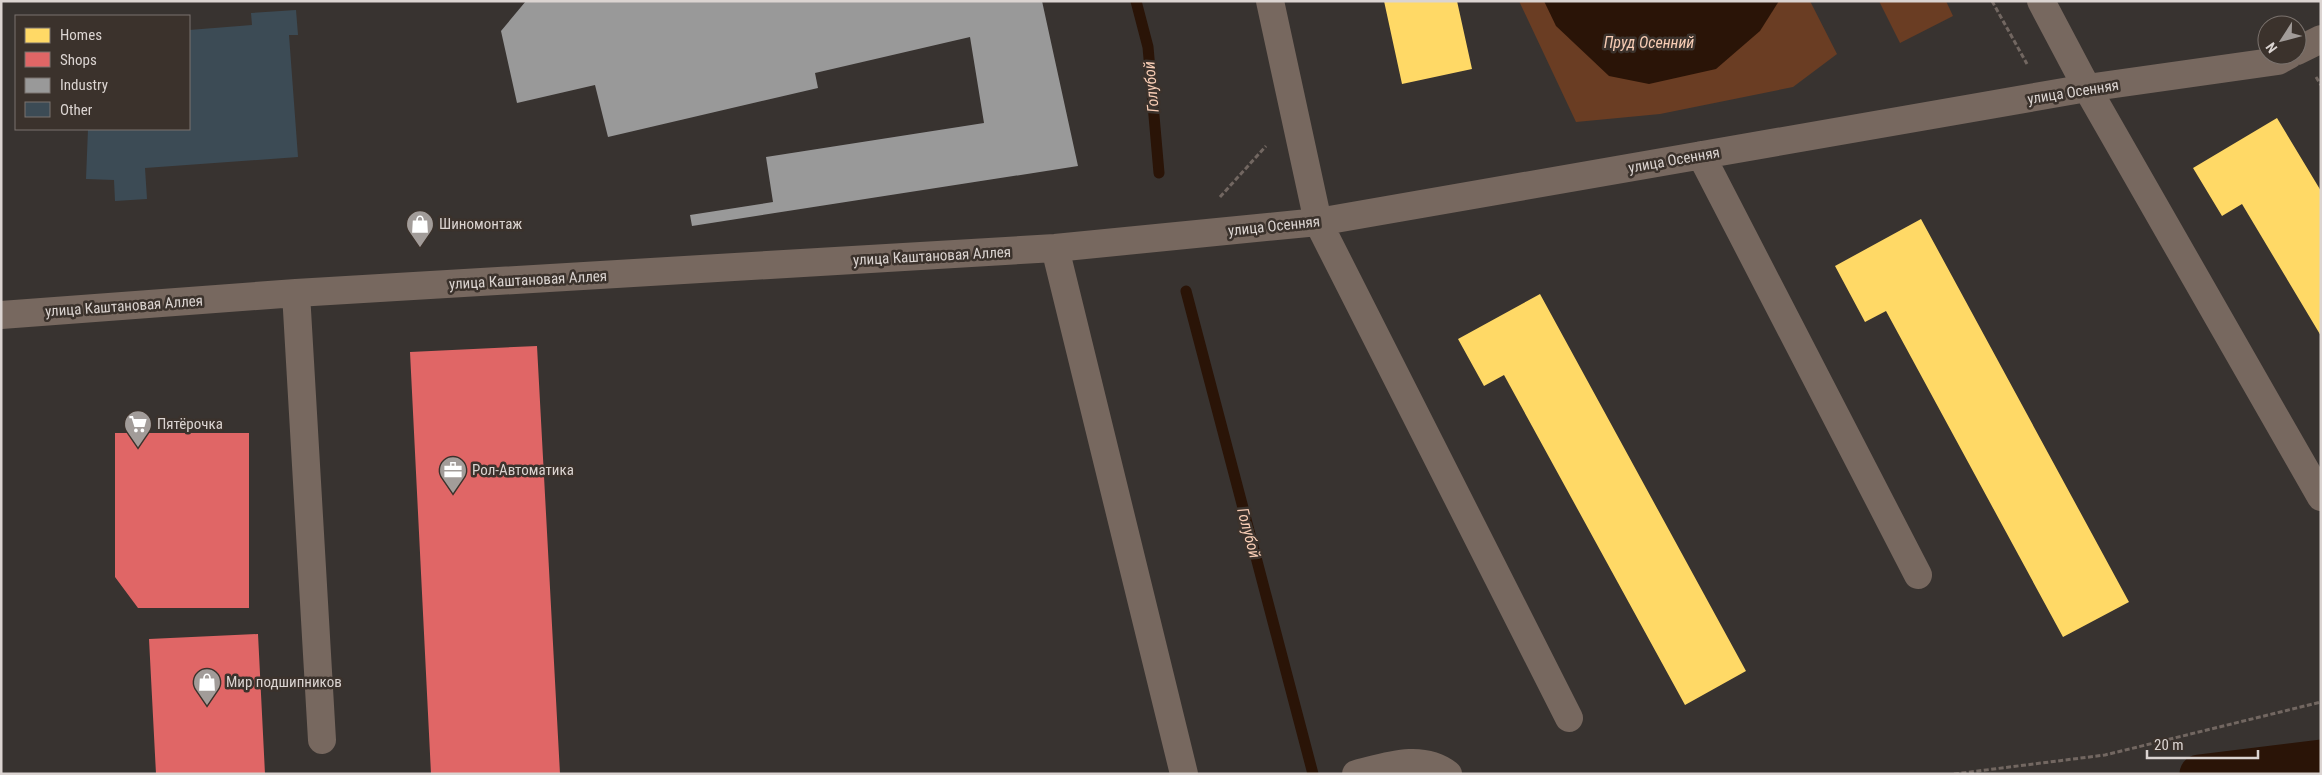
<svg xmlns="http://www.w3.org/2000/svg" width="2322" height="775" viewBox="0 0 2322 775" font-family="'Roboto Condensed',sans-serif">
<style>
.green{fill:#6a3d23}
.water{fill:#2a1407}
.homes{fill:#ffd966}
.shops{fill:#e06666}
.industry{fill:#999}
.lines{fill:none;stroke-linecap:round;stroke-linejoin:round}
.stream{stroke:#2a1407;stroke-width:11}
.canal{stroke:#2a1407;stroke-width:39}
.building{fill:#3c4b55}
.path{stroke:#726761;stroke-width:3;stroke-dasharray:5 2.5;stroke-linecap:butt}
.minor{stroke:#77685f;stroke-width:28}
.labels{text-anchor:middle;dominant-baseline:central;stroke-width:5;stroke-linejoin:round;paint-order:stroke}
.street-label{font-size:15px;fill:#dbd4d1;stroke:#3b322c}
.poi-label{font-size:15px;fill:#dbd4d1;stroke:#3b322c;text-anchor:start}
.water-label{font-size:16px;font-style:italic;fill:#f7ccb4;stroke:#3b322c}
</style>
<rect width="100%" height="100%" fill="#383330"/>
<path class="green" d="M1519,1H1810L1837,54L1793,87L1660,114L1576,122Z
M1879,1H1946L1953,16L1900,43Z"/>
<path class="water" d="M1544,1H1779L1760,31L1716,69L1649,84L1609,76L1556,26Z"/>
<path class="homes" d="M1384,1H1457L1472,69L1402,84Z
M2277,118L2321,191V336L2242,204L2222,216L2193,168Z
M1921,219L2129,602L2063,637L1886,311L1865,322L1835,266Z
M1540,294L1746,671L1685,705L1504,375L1484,386L1458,339Z"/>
<path class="shops" d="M537,346L560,774H431L410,352Z
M115,433H249V608H138L115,577Z
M258,634L265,774H156L149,639Z"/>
<path class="industry" d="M526,1H1042L1078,166L692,226L690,215L773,202L766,157L984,123L970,37L815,73L818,88L608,137L595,85L517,103L501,31Z"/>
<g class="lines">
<path class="stream" d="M1136,1L1148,47L1159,173
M1186,291L1313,774"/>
<path class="canal" d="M2199,774L2321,759"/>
</g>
<path class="building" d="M296,10L298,35H289L298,157L145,168L147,199L115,201L114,180L86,179L88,129H189V30L252,25L251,13Z"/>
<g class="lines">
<path class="path" d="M1992,1L2027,64
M2316,77L2321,85
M1220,197L1266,146
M1954,774L2105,755L2321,702"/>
<path class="minor" d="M1270,1L1318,222L1569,718
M2041,1L2087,88L2321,497
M2297,51L2321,39
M1701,155L1918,575
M1055,248L1184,774
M296,293L322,740
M1,315L296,293L1055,248L1318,222L2087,88L2278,61L2289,55
M1356,774C1385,767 1421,753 1448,774"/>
</g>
<defs>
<g id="shop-pin" transform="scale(1.4375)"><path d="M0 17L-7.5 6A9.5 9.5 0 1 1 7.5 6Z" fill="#a29c99" stroke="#3b322c"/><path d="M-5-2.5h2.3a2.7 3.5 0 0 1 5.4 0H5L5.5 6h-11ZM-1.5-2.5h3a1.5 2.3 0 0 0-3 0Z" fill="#fff"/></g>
<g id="supermarket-pin" transform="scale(1.4375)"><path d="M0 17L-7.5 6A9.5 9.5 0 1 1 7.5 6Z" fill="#a29c99" stroke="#3b322c"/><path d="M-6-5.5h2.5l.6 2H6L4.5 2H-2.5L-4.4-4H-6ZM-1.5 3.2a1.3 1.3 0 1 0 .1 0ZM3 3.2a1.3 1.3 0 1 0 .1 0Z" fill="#fff"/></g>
<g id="office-pin" transform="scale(1.4375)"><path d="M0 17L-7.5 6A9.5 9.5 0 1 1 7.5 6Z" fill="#a29c99" stroke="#3b322c"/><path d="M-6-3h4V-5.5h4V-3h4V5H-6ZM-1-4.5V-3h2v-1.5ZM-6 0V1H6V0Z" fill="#fff"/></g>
</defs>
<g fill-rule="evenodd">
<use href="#shop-pin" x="420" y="224"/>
<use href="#supermarket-pin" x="138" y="424"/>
<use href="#office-pin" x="453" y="470"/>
<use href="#shop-pin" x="207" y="682"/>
</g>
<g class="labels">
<g class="street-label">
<text transform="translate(2073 92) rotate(-9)">улица Осенняя</text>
<text transform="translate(1674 160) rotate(-10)">улица Осенняя</text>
<text transform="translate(1274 226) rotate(-6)">улица Осенняя</text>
<text transform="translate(932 256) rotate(-3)">улица Каштановая Аллея</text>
<text transform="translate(528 280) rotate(-3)">улица Каштановая Аллея</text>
<text transform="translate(124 306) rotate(-4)">улица Каштановая Аллея</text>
</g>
<g class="poi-label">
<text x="439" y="224">Шиномонтаж</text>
<text x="157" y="424">Пятёрочка</text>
<text x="472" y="470">Рол-Автоматика</text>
<text x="226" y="682">Мир подшипников</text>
</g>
<g class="water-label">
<text x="1649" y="42">Пруд Осенний</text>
<text transform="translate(1151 87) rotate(-95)">Голубой</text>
<text transform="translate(1249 533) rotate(75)">Голубой</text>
</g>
</g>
<rect width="2322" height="775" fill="none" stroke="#dbd4d1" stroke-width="5"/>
<rect x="15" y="15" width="175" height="115" fill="#3b322c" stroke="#7b736e"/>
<rect x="25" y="28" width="25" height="15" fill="#ffd966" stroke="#7b736e"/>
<text x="60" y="40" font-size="15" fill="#dbd4d1">Homes</text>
<rect x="25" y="52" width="25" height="15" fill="#e06666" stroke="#7b736e"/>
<text x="60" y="65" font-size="15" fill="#dbd4d1">Shops</text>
<rect x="25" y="78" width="25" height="15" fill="#999999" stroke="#7b736e"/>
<text x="60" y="90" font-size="15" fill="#dbd4d1">Industry</text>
<rect x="25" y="102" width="25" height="15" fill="#3c4b55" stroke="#7b736e"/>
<text x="60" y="115" font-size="15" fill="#dbd4d1">Other</text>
<g transform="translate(2282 40) rotate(234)"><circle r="24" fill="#3b322c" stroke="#7b736e"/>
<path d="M0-4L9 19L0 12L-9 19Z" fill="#a29c99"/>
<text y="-8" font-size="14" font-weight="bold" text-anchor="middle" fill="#dbd4d1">N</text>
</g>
<path d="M2147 750v8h111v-8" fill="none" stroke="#dbd4d1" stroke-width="2.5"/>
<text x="2154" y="750" font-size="15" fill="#dbd4d1" stroke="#3b322c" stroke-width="4" paint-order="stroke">20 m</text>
</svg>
